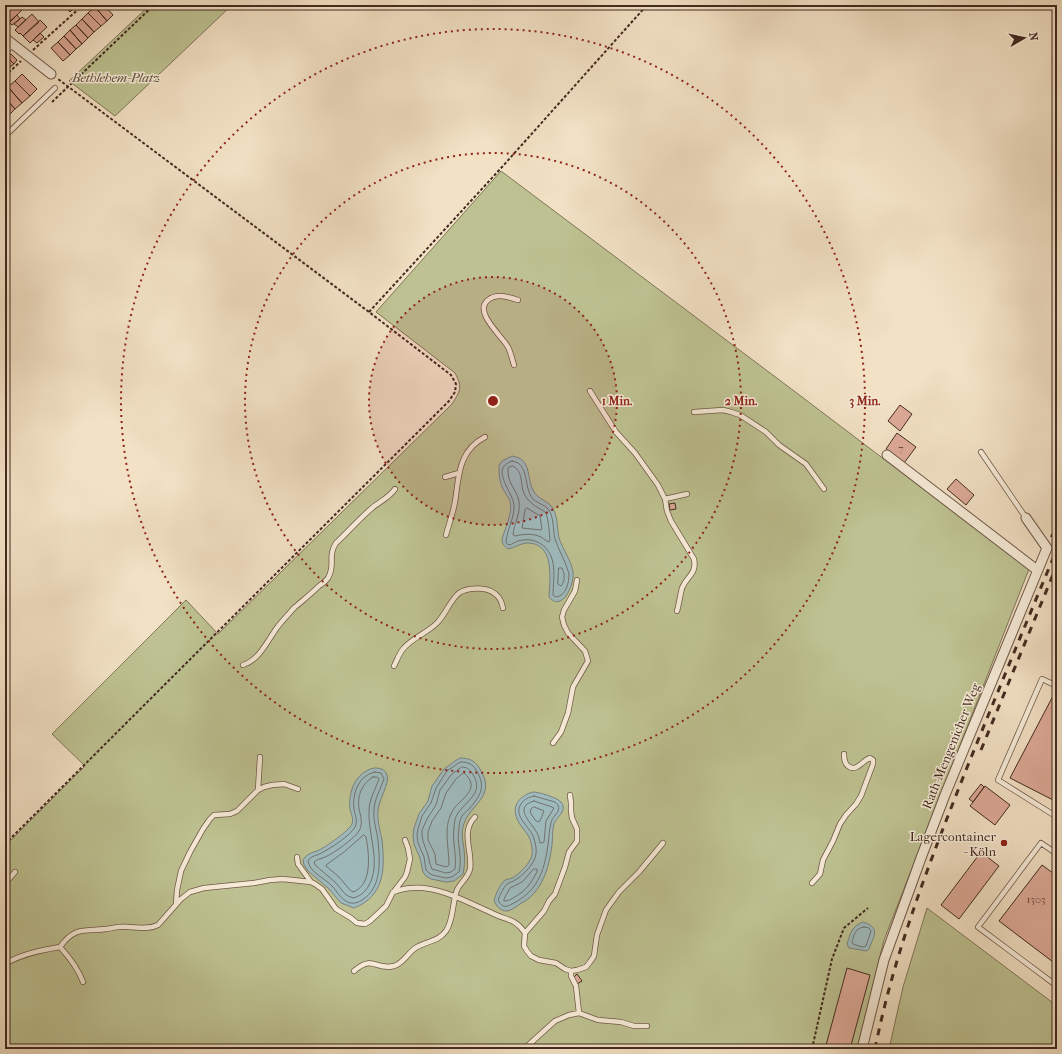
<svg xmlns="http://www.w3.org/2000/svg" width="1062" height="1054" viewBox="0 0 1062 1054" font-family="'IM FELL French Canon',serif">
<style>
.green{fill:#bec292;stroke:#807659}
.water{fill:#9fbbbe;stroke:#7a817f}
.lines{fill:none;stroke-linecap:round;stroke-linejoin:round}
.shore{stroke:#71726f;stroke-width:1}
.building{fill:#ddaa98;stroke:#432a20}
.lane-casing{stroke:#6f5849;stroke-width:6}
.street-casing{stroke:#6f5849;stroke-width:11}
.path{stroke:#432a20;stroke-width:2;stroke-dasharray:3 2;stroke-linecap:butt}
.lane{stroke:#f7ecd9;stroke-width:4.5}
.street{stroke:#f7ecd9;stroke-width:9}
.rail{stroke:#432a20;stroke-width:3;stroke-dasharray:7 7;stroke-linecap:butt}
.ring{fill:none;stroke:#8f2418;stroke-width:2;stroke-dasharray:2 4}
.poi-dot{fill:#8f2418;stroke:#f7ecd9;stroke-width:1.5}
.labels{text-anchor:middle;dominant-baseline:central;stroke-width:3;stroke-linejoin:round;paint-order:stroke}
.number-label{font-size:11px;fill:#6a4a3e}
.park-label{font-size:13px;font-style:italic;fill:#62503c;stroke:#f7ecd9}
.street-label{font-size:13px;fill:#432a20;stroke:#f7ecd9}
.poi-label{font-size:13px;fill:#432a20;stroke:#f7ecd9;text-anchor:end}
.centre{fill:#8f2418;stroke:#f7ecd9;stroke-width:2}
.ring-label{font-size:12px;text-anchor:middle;font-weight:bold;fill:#8f2418;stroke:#f7ecd9;stroke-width:3;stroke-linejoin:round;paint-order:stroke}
</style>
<rect width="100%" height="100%" fill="#f2e1c5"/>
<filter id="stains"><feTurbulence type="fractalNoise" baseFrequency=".005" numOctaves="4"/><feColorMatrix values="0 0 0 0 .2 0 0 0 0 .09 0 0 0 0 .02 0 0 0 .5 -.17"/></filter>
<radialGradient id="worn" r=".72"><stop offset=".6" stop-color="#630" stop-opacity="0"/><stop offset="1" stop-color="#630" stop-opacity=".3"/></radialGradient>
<path class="green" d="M150,5H232L115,116L69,81Z
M501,171L802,397L1029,569L884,940L857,1049H5V846L85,766L52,734L186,600L218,634L452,404C460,391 463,388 455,373L376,312Z
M927,908L1057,1006V1049H889L903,987Z"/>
<path class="water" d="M512,456C532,459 526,476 533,490C537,500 550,500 554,511C558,519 557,529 559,538C563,550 571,560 573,572C575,584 562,613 549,597C550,578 555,542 526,543C519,544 514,548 508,549C504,546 502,544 502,539C505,528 513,513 510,501C508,496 504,492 502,487C499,480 499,472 499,465L502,461Z
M460,758C470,758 475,761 480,769C498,798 468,804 463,827C461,834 463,841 464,849C465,857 465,865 463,874L454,881L446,882L431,879L426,876L423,872L420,858L414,844L413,836L414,828L419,814L428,801L432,786L444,769L455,761Z
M374,768C380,768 385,769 387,775C390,782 379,800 378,810C377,820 380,830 382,840C385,868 385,896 354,908L341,903L328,888L308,871L304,865L303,860C308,852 314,853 321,849C327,846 350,830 352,824C354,819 351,814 350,809C348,791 356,772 374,768Z
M533,792C539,792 558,798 561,802C568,811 557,816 554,824C552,830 553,838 552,845C549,868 542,893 520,904C516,907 512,910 507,911C500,911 496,906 494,900C496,894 499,886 504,881C506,879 510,879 512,878C519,875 531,862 532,855C533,850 531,841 529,837C525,830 520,826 517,819C511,805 521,795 533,792Z
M863,922C881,928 874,935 869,949L867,951L849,948L847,944C851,932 851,927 863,922Z"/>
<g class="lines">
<path class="shore" d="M512,461C530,463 523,488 533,499C538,504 547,505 550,512C554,520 553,531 555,539C559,551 566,562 569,574C569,583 566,596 556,597L553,595C553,585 555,574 553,563C550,546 535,536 518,541C515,542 512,544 510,545L507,544L506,542C507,530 514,519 514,507C515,493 488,469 512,461Z
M513,466C522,470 521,482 523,491C526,498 530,503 537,507C539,509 543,510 545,512C549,518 549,533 550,540L549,542C546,541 544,539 541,537C532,533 524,534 515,536L513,535C514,523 521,513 519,501C516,488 507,484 508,468Z
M527,508L540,516L542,529L541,530L522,528L525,510Z
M559,568H562C565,574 565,582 561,586L558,584Z
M461,762C468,762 473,764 476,770C487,787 480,796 469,809C467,811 464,813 462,816C460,819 459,824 459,828C456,842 463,857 459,872L452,877L446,878L432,875L429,873L426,870L424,857L418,843L417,835L418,829L422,816L431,803L436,788L447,771L457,764Z
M462,767C467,767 469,769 472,773C485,792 468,799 458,813C455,817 454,823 454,828C452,841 457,855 455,869L451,872L446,873L432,869L430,864L428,855L423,841L422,835V830L427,819L436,805L440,790L451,775Z
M375,772L381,773L384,779C380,790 374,800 374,811C373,821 377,831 378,841C380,861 382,888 362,900C348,909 341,897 333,887C325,878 310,873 308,861C311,855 318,856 323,852C331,848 351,835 355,827C358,821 355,815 354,809C352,793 359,775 375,772Z
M464,773C468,776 472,782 471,787C469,797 456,803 452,812C443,828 449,847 449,865L446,867L436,864L435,854L428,840V832L432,821L441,808L446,793L456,779Z
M373,777H377L379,779C375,790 369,800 369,811C368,836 382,864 368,887C364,893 360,896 353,898L346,895L335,882L315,865L314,862C317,859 321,859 325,857C333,854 355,838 359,831C363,824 361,817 359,809C357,797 361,784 373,777Z
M534,796L555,802C565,810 552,815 551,823C549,830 549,838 548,845C544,873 537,892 510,905C505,908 501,906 498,900C500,895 503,888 507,884C509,882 513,882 515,880C523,876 535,863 536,854C537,849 535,841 533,836C529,826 513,816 521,804C524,799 529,797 534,796Z
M534,801L552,807L554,808L546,821L544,842L542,843H540C539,840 539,836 537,833C532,823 512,807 534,801Z
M534,807L542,810L544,811L540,821L538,822L535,820L530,812L531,809Z
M364,835L366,837C369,853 373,885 353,892L350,890L339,877L326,866V865L344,852Z
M534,869H537V872C531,883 525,892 513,898C510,900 508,901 504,901V899L510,888L522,882Z
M864,927L869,928L871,931L866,946L862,947L853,944L852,942C854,935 855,928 864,927Z"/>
</g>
<path class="building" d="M5,5H14L5,13Z
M14,5H20L23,9L7,25L5,23V13Z
M64,5H70L73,9L70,12Z
M70,5H76L77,6L73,9Z
M97,5H104L113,15L107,21L95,7Z
M104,5H110L111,6L108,10Z
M95,7L107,21L101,26L88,13Z
M88,13L101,26L94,32L82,19Z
M32,14L39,22L23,36L20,33L19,34L15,30Z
M17,15L20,19L12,25L9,22Z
M22,17L26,20L18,27L14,24Z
M82,19L94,32L88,38L76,25Z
M40,20L47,27L30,43L23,36Z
M76,25L88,38L82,44L70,30Z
M70,30L82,44L76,49L64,36Z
M40,33L44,37L37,43L33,40Z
M64,36L76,49L70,55L58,42Z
M58,42L70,55L63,61L51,48Z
M11,54L17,60L14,64L7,57Z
M7,57L14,64L10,67L5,61V59Z
M5,61L10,67L7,70L5,68Z
M22,74L37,89L30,96L15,81Z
M15,81L30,96L22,103L8,87Z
M8,87L22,103L15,109L5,98V90Z
M5,98L15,109L8,116L5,112Z
M900,405L912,414L900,431L888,421Z
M897,433L916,447L904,463L886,449Z
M956,479L974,495L966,505L947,489Z
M675,503L676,509L670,510L669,504Z
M1054,694L1057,695V802L1010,778Z
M981,784L984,787L973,802L969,799Z
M985,786L1010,805L995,825L970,806Z
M981,852L999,866L959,919L941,905Z
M1042,865L1057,876V965L999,921Z
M847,968L870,975L850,1049H825Z
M577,974L582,981L577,984L573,978Z"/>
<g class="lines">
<g class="lane-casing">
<path id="lane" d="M5,52L13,45
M5,136L55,88
M514,365C512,359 511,353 508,347C502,336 473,312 488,300C497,293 509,297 518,300
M590,391L616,432L635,453L658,485L665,499L667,511L671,521L694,559C697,574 687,576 682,588C680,596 679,604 677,611
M694,412L723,410L731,412L740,415L766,432L779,445L806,464L824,489
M981,452L1026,518
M445,477L459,473
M665,499L687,494
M446,535C449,524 453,513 455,502C459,476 458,451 485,437
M243,665C259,660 267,642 276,629C281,622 288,615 294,608C302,601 311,594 319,586C322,584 326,581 328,578C336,565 327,557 336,543C348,532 359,519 372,508C380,501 389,498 395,489
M394,666C397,660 399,654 403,649C412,638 427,633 437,623C445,615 449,603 457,595C460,591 465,590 470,589C486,587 500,591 503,608
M1057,686L1042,679L998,780L1057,817
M553,743L561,732L568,713L573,687L588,661L585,651L568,633L564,625L562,617L564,610L575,591L577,580
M258,790L260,757
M570,795L571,803V811L572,818L577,829V841L569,852L565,867L555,894L549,901L544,911L525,933L524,946L527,951L531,956L539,960L556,963L565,969L571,971L577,970L586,967L590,962L594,956L597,935L606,910L619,892L639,872L663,843
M1057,854L1041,843L978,927L1057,986
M297,857L298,864L311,882
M5,882L9,879L15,872
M812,883L820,874L823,860L833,841L840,824L846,815L856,804L861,796L873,764V760L870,758C863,760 856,773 848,766C844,763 844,758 844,754
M393,892C399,890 406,888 412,888C440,886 469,903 494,914C508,921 515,918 525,933
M176,904L177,890L181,871L190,852L203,829L210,819L214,815L230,814L237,811L258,790L264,787L272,785L284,784L298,789
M60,947C75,926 84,932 106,929C113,928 120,926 128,927C138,927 148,930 158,925L181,899L190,892L204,888L254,883L270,880L283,879L311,882L315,884L322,889L336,909L351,918L357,923L365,924L370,921L386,906L392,894L405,877L407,872L410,859L408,848L405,840
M5,964C21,954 42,950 60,947C70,958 78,968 83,982
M354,971C374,954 375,971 394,966C404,963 408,952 417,947C428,941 439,941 446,931C454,919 452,903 457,890C460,883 468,878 470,869C473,851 460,832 475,817
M571,971V976L576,986L579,1013
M524,1049L555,1021L569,1015L579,1013L598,1020L621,1022L634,1026H647"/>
</g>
<g class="street-casing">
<path id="street" d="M5,38L51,74
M887,455L1037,570
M862,1049L884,960L921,858L945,795L1047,548L1026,518"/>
</g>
<path class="path" d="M33,50L83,5
M5,76L21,61
M52,102L154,5
M5,147L10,142
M369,312L502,167L647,5
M1051,537L1057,522
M5,844L449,401L455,392L456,384L451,375L369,312L58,79
M812,1049L832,959L844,928L868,908"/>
<use href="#lane" class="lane"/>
<use href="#street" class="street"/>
<path class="rail" d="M981,750L1057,565
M875,1049C894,953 930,861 966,770C996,696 1026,623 1057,549"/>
</g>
<circle cx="493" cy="401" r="124" fill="#8f2418" fill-opacity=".12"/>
<g class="ring">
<circle cx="493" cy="401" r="124"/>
<circle cx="493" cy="401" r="248"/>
<circle cx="493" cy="401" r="372"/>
</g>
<circle class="poi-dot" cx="1004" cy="843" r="4"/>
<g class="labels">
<g class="number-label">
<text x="901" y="448">7</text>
<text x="1036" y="899">1303</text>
</g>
<g class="park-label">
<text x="116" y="77">Bethlehem-Platz</text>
</g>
<g class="street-label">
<text transform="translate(951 746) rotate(-68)">Rath-Mengenicher Weg</text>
</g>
<g class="poi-label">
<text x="996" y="836">Lagercontainer<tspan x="996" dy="15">- Köln</tspan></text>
</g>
</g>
<circle cx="493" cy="401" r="6" class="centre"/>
<g class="ring-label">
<text x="617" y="405">1 Min.</text>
<text x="741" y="405">2 Min.</text>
<text x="865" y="405">3 Min.</text>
</g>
<rect width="1062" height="1054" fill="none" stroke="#f2e1c5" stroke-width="20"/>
<rect x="6" y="6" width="1050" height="1042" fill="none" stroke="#432a20" stroke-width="2"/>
<rect x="10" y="10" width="1042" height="1034" fill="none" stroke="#432a20"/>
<g transform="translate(1024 38) rotate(81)" stroke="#f7ecd9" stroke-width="3" paint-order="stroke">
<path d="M0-3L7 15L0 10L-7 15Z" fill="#432a20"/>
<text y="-6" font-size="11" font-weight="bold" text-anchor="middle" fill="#432a20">N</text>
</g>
<rect width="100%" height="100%" filter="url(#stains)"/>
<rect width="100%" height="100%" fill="url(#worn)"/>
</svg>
